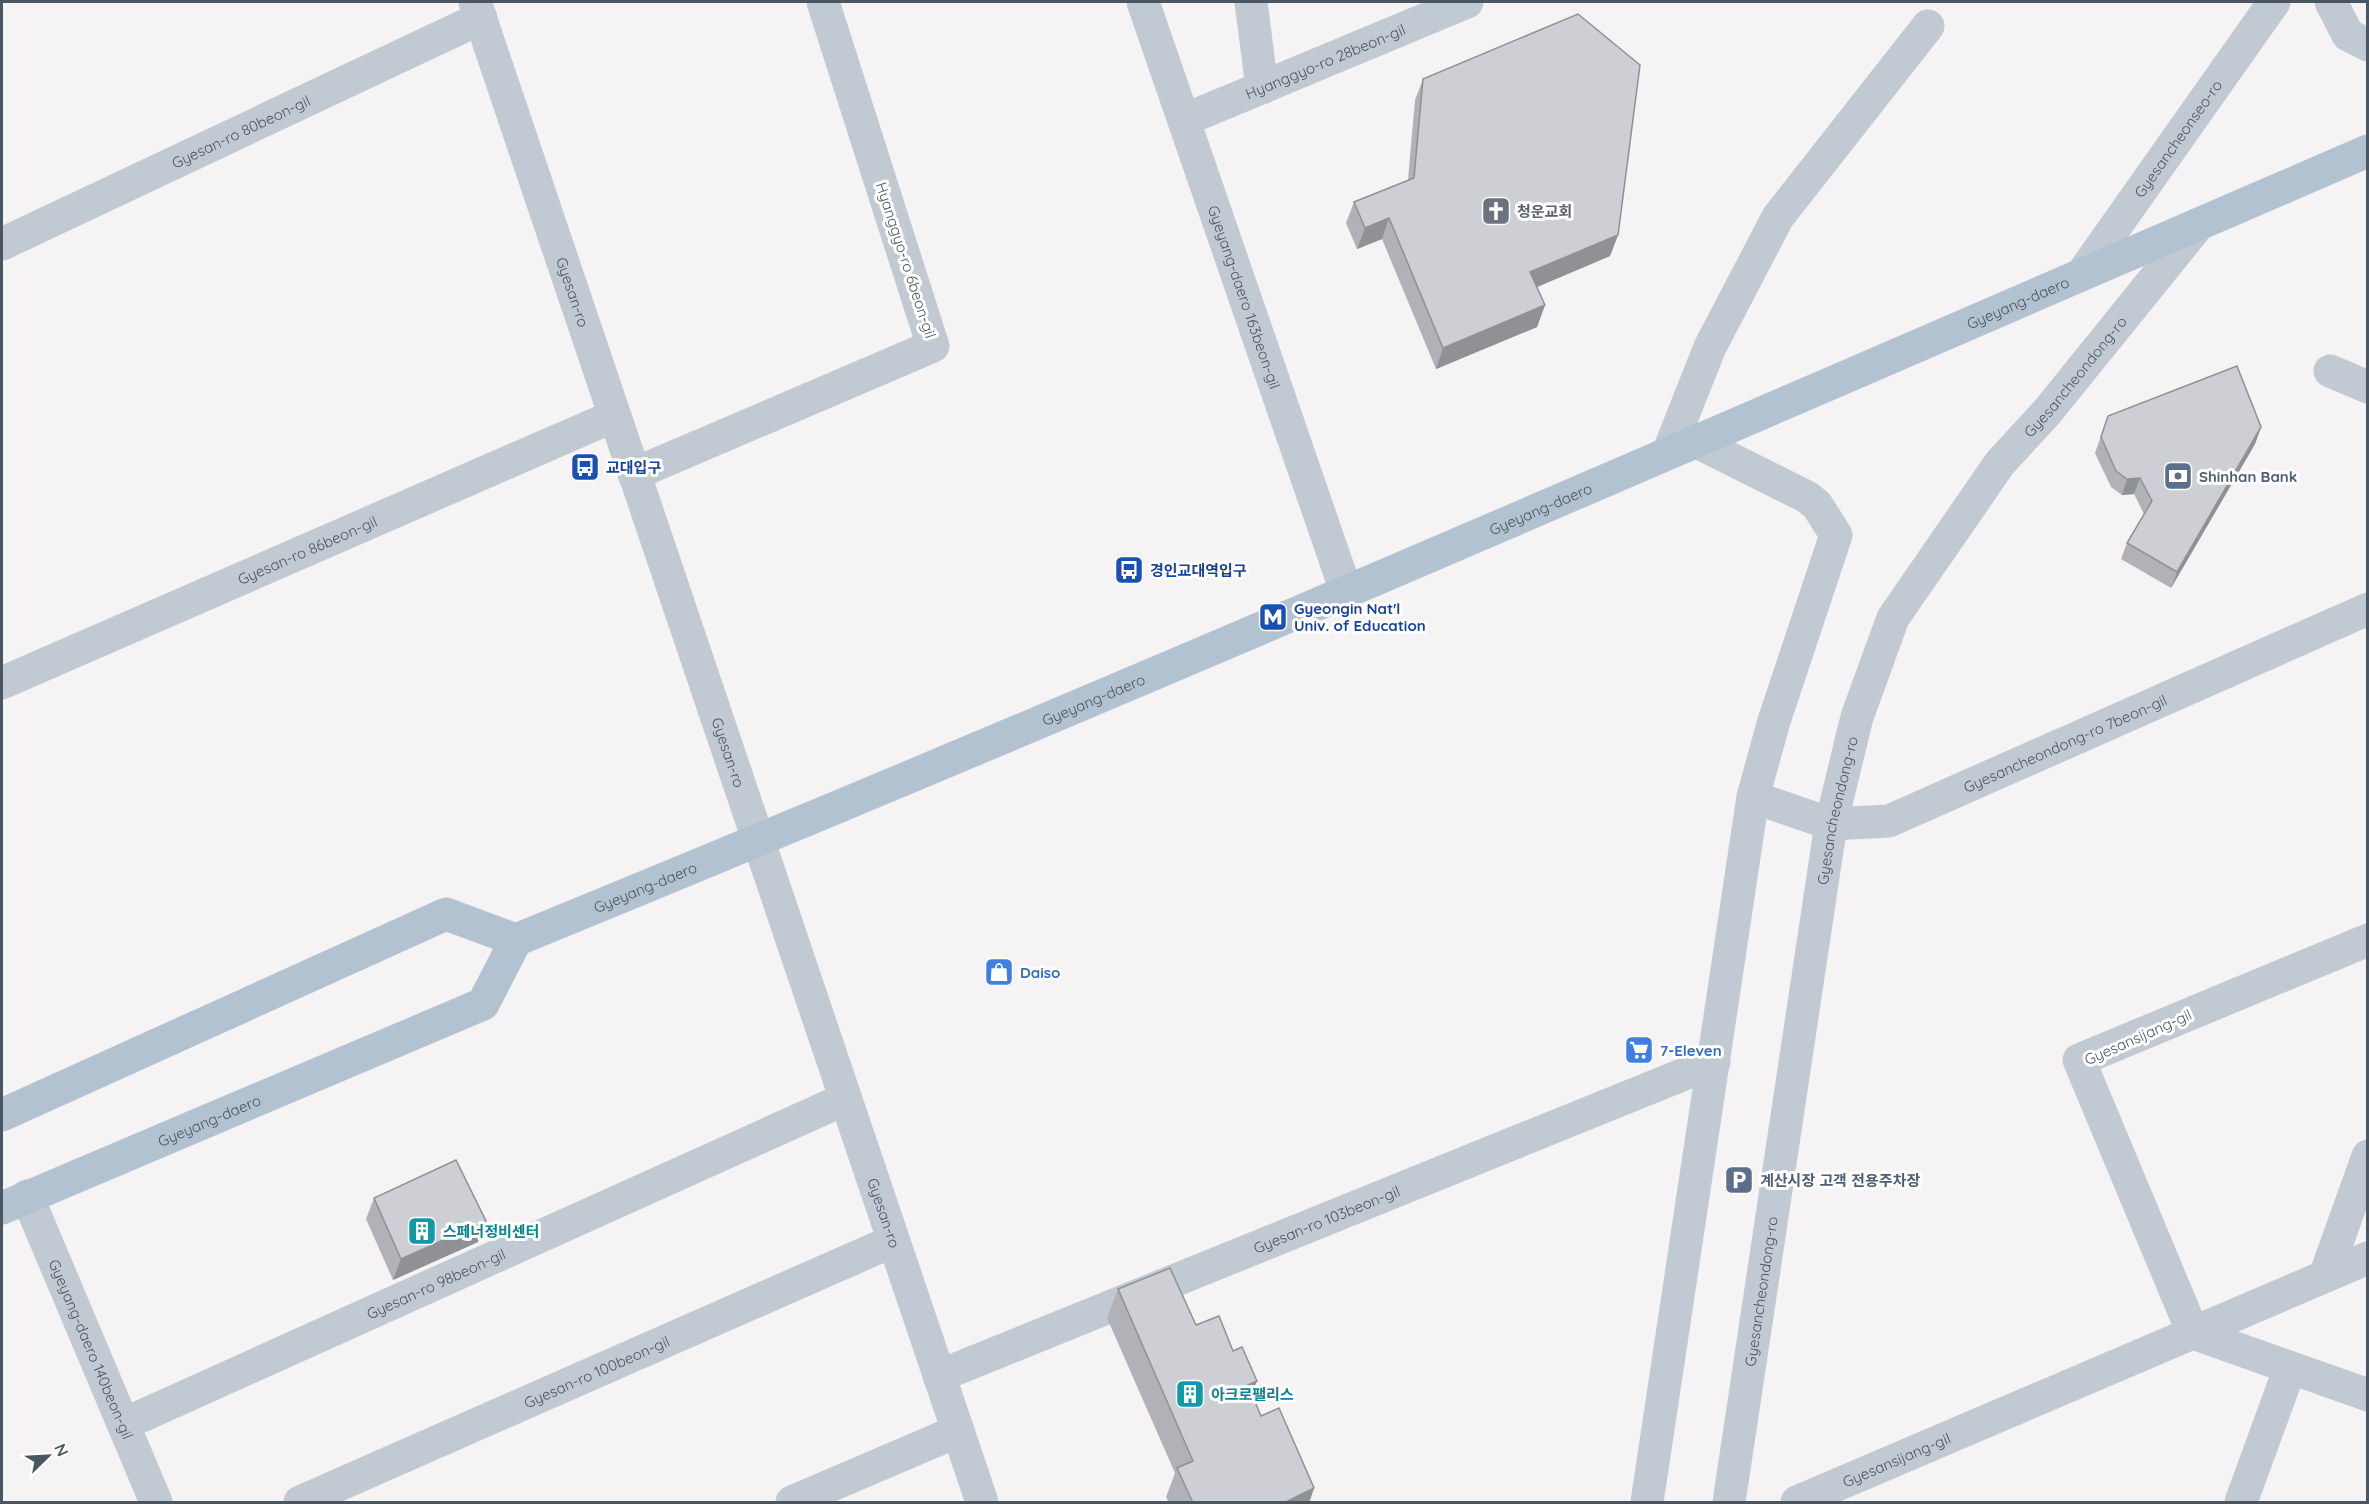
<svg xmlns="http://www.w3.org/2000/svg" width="2369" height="1504" viewBox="0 0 2369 1504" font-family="Quicksand,'Noto Sans KR',sans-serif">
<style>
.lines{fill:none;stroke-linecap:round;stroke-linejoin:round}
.minor{stroke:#c1cad2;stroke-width:33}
.major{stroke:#b3c2d1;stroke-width:33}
.wall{fill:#b0b2b7}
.shaded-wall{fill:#909195}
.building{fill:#cdcfd5;stroke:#909195;stroke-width:1.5}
.labels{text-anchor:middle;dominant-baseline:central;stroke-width:6;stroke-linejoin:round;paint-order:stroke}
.street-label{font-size:15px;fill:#4a5661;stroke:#fff}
.worship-label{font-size:15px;font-weight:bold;fill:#5b616d;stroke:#fff;text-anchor:start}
.transit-label{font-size:15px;font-weight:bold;fill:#164399;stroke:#fff;text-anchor:start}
.service-label{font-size:15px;font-weight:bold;fill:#4e5e75;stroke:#fff;text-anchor:start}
.shop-label{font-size:15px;font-weight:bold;fill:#366cbe;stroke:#fff;text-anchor:start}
.culture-label{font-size:15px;font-weight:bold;fill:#0d838f;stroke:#fff;text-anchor:start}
</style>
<rect width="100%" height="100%" fill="#f5f3f3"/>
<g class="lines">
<g class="minor">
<path id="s1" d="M475,2L982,1502"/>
<path id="s2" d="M1143,2L1346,591"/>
<path d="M1251,2L1262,88"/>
<path d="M2331,2L2348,35L2368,45"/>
<path id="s3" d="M1184,120L1467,2"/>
<path id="s4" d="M2,244L481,18"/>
<path id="s5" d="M2082,274L2274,2"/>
<path d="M2330,371L2368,387"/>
<path d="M1668,453L1710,347L1778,217L1928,26"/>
<path d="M634,474L933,346L823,2"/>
<path id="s6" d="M2,683L614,416"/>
<path id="s7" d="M1753,797L1831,824L1889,821L2368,609"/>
<path d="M2368,940L2079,1060L2193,1333L2368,1395"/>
<path id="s8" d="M27,1196L156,1502"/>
<path d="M2325,1276L2368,1156"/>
<path id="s9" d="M939,1376L1714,1062"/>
<path id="s10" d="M124,1424L845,1099"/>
<path id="s11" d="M300,1502L893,1241"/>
<path d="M792,1502L958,1431"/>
<path d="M1647,1502L1753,797L1774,721L1836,535L1817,505L1807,497L1695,441"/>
<path id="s12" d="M1729,1502L1831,824L1857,717L1893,618L2000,463L2047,412L2199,224"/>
<path id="s13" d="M1797,1502L2368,1258"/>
<path d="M2241,1502L2290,1368"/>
</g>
<g class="major">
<path d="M2,1115L446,914L516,940"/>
<path id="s14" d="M2,1208L483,1004L516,940C1137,686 1752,417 2368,151"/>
</g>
</g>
<path class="wall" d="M1423,79L1618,235L1610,256L1537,287L1545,305L1537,327L1436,369L1382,239L1357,249L1346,223L1354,202L1408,180L1415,100Z
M2108,416L2261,427L2255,444L2171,588L2121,559L2127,543L2144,514L2134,494L2122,495L2111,487L2095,453Z
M374,1198L478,1242L393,1280L366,1219Z
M1118,1289L1196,1325L1233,1351L1261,1416L1314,1488L1309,1503H1169L1166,1497L1175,1473L1107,1318Z"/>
<path class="shaded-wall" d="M1389,218L1382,239L1357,249L1365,228Z
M1618,235L1610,256L1523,293L1530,272Z
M1545,305L1537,327L1436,369L1443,348Z
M2261,427L2255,444L2171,588L2177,572Z
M2140,478L2134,494L2122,495L2127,479Z
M486,1221L478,1242L393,1280L401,1259Z
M1257,1381L1246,1409L1248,1385Z
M1314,1488L1309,1503H1284Z"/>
<path class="building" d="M1578,14L1640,65L1618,235L1530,272L1545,305L1443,348L1389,218L1365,228L1354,202L1414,178L1423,79Z
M2237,366L2261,427L2177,572L2127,543L2152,501L2140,478L2127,479L2116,471L2101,437L2108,416Z
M456,1160L486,1221L401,1259L374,1198Z
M1170,1268L1196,1325L1219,1316L1233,1351L1242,1347L1257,1381L1248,1385L1261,1416L1279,1408L1314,1488L1284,1503H1193L1177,1468L1193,1461L1118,1289Z"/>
<defs>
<g id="church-square" transform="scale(1.5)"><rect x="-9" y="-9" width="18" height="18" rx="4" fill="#6b7280" stroke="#fff"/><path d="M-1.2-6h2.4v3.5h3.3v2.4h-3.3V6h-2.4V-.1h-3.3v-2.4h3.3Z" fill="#fff"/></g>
<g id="bus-square" transform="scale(1.5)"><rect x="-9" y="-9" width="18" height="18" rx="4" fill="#1a4fb4" stroke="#fff"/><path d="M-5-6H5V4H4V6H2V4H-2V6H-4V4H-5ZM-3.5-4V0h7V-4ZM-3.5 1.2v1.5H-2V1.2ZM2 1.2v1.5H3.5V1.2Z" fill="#fff"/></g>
<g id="bank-square" transform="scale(1.5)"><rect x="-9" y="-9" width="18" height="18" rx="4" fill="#5c6f8a" stroke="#fff"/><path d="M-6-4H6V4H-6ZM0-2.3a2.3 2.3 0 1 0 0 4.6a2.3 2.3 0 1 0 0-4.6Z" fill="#fff"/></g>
<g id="metro-square" transform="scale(1.5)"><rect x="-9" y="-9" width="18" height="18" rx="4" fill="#1a4fb4" stroke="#fff"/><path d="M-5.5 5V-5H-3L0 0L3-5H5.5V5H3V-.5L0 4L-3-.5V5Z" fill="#fff"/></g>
<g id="shop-square" transform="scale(1.5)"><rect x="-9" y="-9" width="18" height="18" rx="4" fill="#3f7fe0" stroke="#fff"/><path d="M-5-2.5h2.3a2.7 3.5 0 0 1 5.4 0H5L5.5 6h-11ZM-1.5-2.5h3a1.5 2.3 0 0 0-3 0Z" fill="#fff"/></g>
<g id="supermarket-square" transform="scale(1.5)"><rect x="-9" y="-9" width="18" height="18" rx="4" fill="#3f7fe0" stroke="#fff"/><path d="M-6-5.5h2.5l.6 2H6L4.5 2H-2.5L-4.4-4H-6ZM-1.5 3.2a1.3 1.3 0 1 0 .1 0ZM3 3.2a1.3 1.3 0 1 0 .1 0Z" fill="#fff"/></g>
<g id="parking-square" transform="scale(1.5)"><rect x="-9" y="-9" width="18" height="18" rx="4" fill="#5c6f8a" stroke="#fff"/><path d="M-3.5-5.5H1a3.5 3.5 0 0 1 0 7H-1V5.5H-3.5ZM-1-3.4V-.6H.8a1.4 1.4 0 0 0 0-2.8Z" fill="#fff"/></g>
<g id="building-square" transform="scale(1.5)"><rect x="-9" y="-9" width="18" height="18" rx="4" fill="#0f9aa8" stroke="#fff"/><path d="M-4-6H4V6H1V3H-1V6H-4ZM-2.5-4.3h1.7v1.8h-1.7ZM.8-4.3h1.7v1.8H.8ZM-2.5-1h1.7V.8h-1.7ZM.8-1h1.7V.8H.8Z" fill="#fff"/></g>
</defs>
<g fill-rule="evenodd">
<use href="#church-square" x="1496" y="211"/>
<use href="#bus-square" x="585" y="467"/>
<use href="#bank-square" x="2178" y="476"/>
<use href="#bus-square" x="1129" y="570"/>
<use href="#metro-square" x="1273" y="617"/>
<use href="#shop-square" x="999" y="972"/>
<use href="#supermarket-square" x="1639" y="1050"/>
<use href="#parking-square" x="1739" y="1180"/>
<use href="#building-square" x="422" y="1231"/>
<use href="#building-square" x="1190" y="1394"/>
</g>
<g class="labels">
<g class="street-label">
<text stroke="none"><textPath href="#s3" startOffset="153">Hyanggyo-ro 28beon-gil</textPath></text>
<text stroke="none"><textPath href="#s4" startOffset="264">Gyesan-ro 80beon-gil</textPath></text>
<text stroke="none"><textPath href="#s5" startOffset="166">Gyesancheonseo-ro</textPath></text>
<text transform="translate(906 260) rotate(72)">Hyanggyo-ro 6beon-gil</text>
<text stroke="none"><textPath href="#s1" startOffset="306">Gyesan-ro</textPath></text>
<text stroke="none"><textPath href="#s2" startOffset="312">Gyeyang-daero 163beon-gil</textPath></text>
<text stroke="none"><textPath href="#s14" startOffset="2226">Gyeyang-daero</textPath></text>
<text stroke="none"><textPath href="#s12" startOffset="1204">Gyesancheondong-ro</textPath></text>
<text stroke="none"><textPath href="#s14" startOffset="1706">Gyeyang-daero</textPath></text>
<text stroke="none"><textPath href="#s6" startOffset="333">Gyesan-ro 86beon-gil</textPath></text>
<text stroke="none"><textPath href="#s14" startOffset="1220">Gyeyang-daero</textPath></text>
<text stroke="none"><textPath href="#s7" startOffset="333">Gyesancheondong-ro 7beon-gil</textPath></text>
<text stroke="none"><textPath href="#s1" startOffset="792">Gyesan-ro</textPath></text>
<text stroke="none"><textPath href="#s12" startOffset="700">Gyesancheondong-ro</textPath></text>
<text stroke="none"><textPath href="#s14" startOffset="734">Gyeyang-daero</textPath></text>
<text transform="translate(2138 1037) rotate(-24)">Gyesansijang-gil</text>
<text stroke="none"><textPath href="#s14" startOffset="225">Gyeyang-daero</textPath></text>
<text stroke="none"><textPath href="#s1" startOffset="1278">Gyesan-ro</textPath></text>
<text stroke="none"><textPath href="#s9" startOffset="418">Gyesan-ro 103beon-gil</textPath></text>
<text stroke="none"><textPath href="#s10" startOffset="342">Gyesan-ro 98beon-gil</textPath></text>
<text stroke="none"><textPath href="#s12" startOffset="213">Gyesancheondong-ro</textPath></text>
<text stroke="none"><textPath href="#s8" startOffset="166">Gyeyang-daero 140beon-gil</textPath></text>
<text stroke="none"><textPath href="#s11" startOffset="324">Gyesan-ro 100beon-gil</textPath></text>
<text stroke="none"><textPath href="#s13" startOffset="108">Gyesansijang-gil</textPath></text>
</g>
<g class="worship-label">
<text x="1517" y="211">청운교회</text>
</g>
<g class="transit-label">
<text x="606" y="467">교대입구</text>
<text x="1150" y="570">경인교대역입구</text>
<text x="1294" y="608">Gyeongin Nat'l<tspan x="1294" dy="17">Univ. of Education</tspan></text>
</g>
<g class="service-label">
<text x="2199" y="476">Shinhan Bank</text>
<text x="1760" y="1180">계산시장 고객 전용주차장</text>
</g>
<g class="shop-label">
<text x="1020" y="972">Daiso</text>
<text x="1660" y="1050">7-Eleven</text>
</g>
<g class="culture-label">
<text x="443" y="1231">스페너정비센터</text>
<text x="1211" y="1394">아크로팰리스</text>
</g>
</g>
<rect width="2369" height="1504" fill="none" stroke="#4a5661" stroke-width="6"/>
<g transform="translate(48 1456) rotate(66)" stroke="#ffffff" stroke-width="4.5" paint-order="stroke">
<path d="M0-4.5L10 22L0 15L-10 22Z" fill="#4a5661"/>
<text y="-9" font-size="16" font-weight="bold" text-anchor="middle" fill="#4a5661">N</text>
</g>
</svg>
